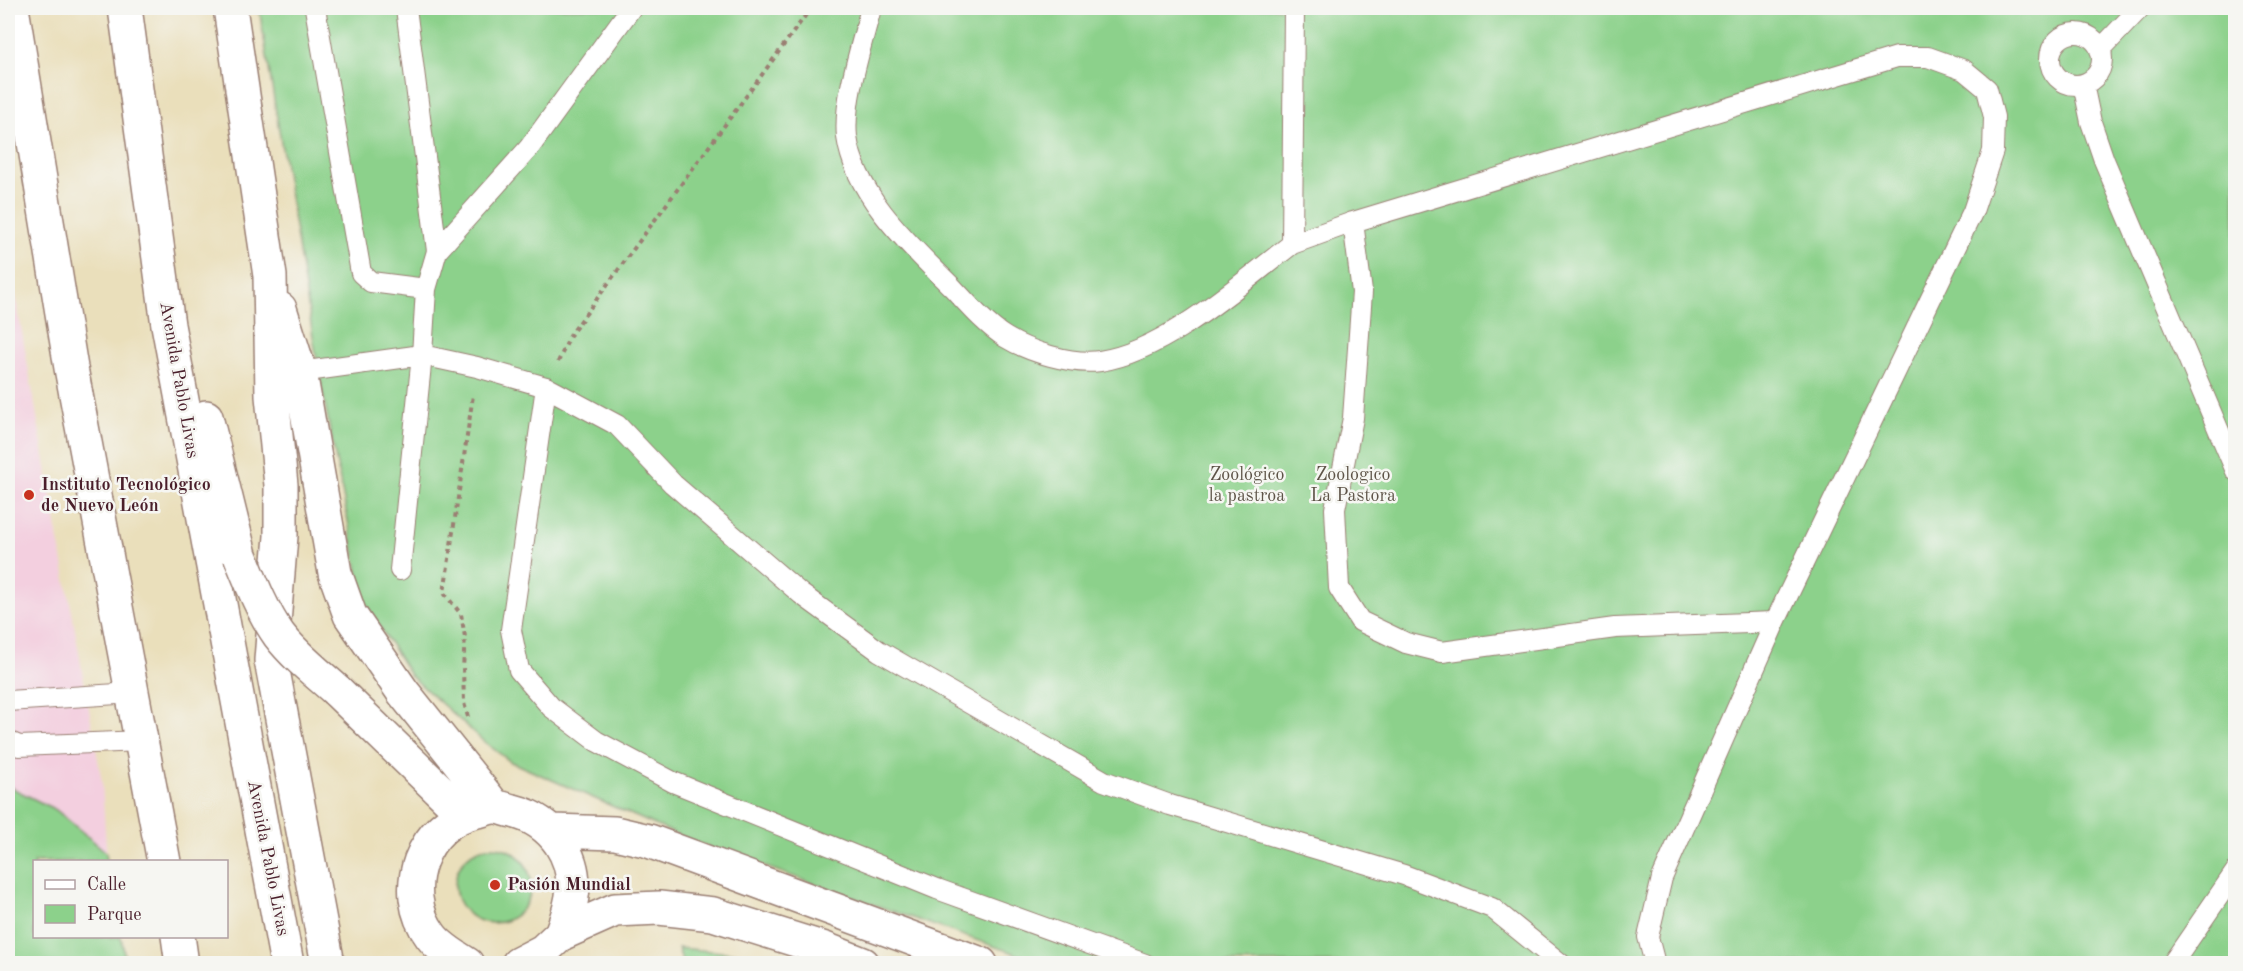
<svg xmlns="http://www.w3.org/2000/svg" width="2243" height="971" viewBox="0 0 2243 971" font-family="'Old Standard TT',serif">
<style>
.built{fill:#f3cfdf}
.green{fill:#8cd18b;stroke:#6b785b;stroke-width:1.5}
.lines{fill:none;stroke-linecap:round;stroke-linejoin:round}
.lane-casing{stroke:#9a7f73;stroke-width:22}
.secondary-casing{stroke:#9a7f73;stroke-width:36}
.path{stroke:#9a7f73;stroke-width:4;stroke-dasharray:4.5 4.5;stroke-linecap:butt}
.lane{stroke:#fff;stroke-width:20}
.secondary{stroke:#fff;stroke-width:33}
.secondary-bridge-casing{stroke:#9a7f73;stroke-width:36;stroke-linecap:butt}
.secondary-bridge{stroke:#fff;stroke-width:33}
.poi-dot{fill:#c8321e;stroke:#f6f6f2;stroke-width:2}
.labels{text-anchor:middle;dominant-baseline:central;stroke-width:5;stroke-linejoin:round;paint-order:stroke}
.street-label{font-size:18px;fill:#4a1f2b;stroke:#f6f6f2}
.park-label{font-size:18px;fill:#5e5448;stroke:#f6f6f2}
.poi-label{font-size:18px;font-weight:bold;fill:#4a1f2b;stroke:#f6f6f2;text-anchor:start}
</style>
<rect width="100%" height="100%" fill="#f6f6f2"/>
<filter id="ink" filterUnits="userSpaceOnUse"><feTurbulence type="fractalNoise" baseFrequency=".0167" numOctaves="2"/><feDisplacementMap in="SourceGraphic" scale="12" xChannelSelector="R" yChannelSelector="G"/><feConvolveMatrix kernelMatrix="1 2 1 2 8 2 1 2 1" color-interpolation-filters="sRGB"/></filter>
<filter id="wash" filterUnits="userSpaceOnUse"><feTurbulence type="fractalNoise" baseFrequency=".008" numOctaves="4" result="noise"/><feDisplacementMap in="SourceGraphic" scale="24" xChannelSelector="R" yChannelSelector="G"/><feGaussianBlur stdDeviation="1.35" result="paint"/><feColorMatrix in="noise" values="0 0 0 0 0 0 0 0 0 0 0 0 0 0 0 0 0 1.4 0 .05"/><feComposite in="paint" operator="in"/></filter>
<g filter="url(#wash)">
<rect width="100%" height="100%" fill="#eadfbb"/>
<path class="built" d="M8,254L102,782L107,861L34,862V936L121,937L126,963H8Z"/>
<path class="green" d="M259,8H2235V963H1042L694,842L511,762L483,741L410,675L364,602L320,379Z
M8,786L56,810L106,852L107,861L34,862V936L121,937L126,963H8Z
M455 885a38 38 0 1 1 76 0a38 38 0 1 1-76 0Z
M678,948L778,957L794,963H683Z"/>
</g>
<g filter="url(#ink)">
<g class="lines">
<g class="lane-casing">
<path id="lane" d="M315,8L361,273L371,282L426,289
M871,8C862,44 843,101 847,137C855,196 912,247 952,287C968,304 985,324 1005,337C1029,352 1072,365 1100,361C1166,351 1240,284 1292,244
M1294,8L1292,244L1353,222L1897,57H1928L1964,70L1987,89L1994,117L1993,151L1973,211L1775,622L1615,628L1442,652L1406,643L1360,621L1339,588L1335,509L1353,418L1362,292L1353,222
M2050 59a26 26 0 1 1 52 0a26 26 0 1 1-52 0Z
M2100,50L2140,8
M2083,84L2091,122L2104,160L2236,471
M437,251L529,148L631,8
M300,372L422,355L477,367L546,387L617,425L673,484L801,594L879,651L1104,781L1170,805L1404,875L1492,908L1561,964
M546,387L511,630L519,670L551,707L596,741L673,782L937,889L1145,964
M400,570L422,355L426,289L437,251L406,8
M8,701L133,693
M8,741L19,746L142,741
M1655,964L1648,937L1662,878L1775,622
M2172,964L2236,871"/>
</g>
<g class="secondary-casing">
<path id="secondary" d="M12,8L71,368L164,862
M125,8L168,325L287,964
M230,8L270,276L272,396L281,485V536L271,660L328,964
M280,309L300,372L335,573L350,615L403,692L495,807
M206,417L240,555
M336,690L464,814
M552,831L615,833L649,841L981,964
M178,936L182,964
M467,964C454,956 440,948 431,936C397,891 422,822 477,811C483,810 489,807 495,807C501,807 507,810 513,811C533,816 548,826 560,843C580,874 574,901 561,934
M518,964L543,951L561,934L615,910L659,908L713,914L825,949L863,964"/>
</g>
<path class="path" d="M558,362L571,334L811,8
M468,717L464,703L463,668L465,637L461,614L444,593L473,395"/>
<use href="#lane" class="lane"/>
<use href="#secondary" class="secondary"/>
<g class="secondary-bridge-casing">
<path id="secondary-bridge" d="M240,555C251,582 262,611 279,635C295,656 317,673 336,690"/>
</g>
<use href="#secondary-bridge" class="secondary-bridge"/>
</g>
</g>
<g class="poi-dot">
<circle cx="29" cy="495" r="6"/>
<circle cx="495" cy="885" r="6"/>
</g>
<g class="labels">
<g class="street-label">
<text transform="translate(179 380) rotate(80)">Avenida Pablo Livas</text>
<text transform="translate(268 858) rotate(79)">Avenida Pablo Livas</text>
</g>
<g class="park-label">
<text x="1247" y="475">Zoológico<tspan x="1247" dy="21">la pastroa</tspan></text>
<text x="1353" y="475">Zoologico<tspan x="1353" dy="21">La Pastora</tspan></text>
</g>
<g class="poi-label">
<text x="41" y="485">Instituto Tecnológico<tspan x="41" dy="21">de Nuevo León</tspan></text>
<text x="507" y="885">Pasión Mundial</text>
</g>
</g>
<rect width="2243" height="971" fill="none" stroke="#f6f6f2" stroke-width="30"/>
<rect x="33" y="860" width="195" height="78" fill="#f6f6f2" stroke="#b1a0a2" stroke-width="1.5"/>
<rect x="45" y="880" width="30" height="9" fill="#ffffff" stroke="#b1a0a2" stroke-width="1.5"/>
<text x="87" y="890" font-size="18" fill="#4a1f2b">Calle</text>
<rect x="45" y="905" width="30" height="18" fill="#8cd18b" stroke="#b1a0a2" stroke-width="1.5"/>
<text x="87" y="920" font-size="18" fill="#4a1f2b">Parque</text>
</svg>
